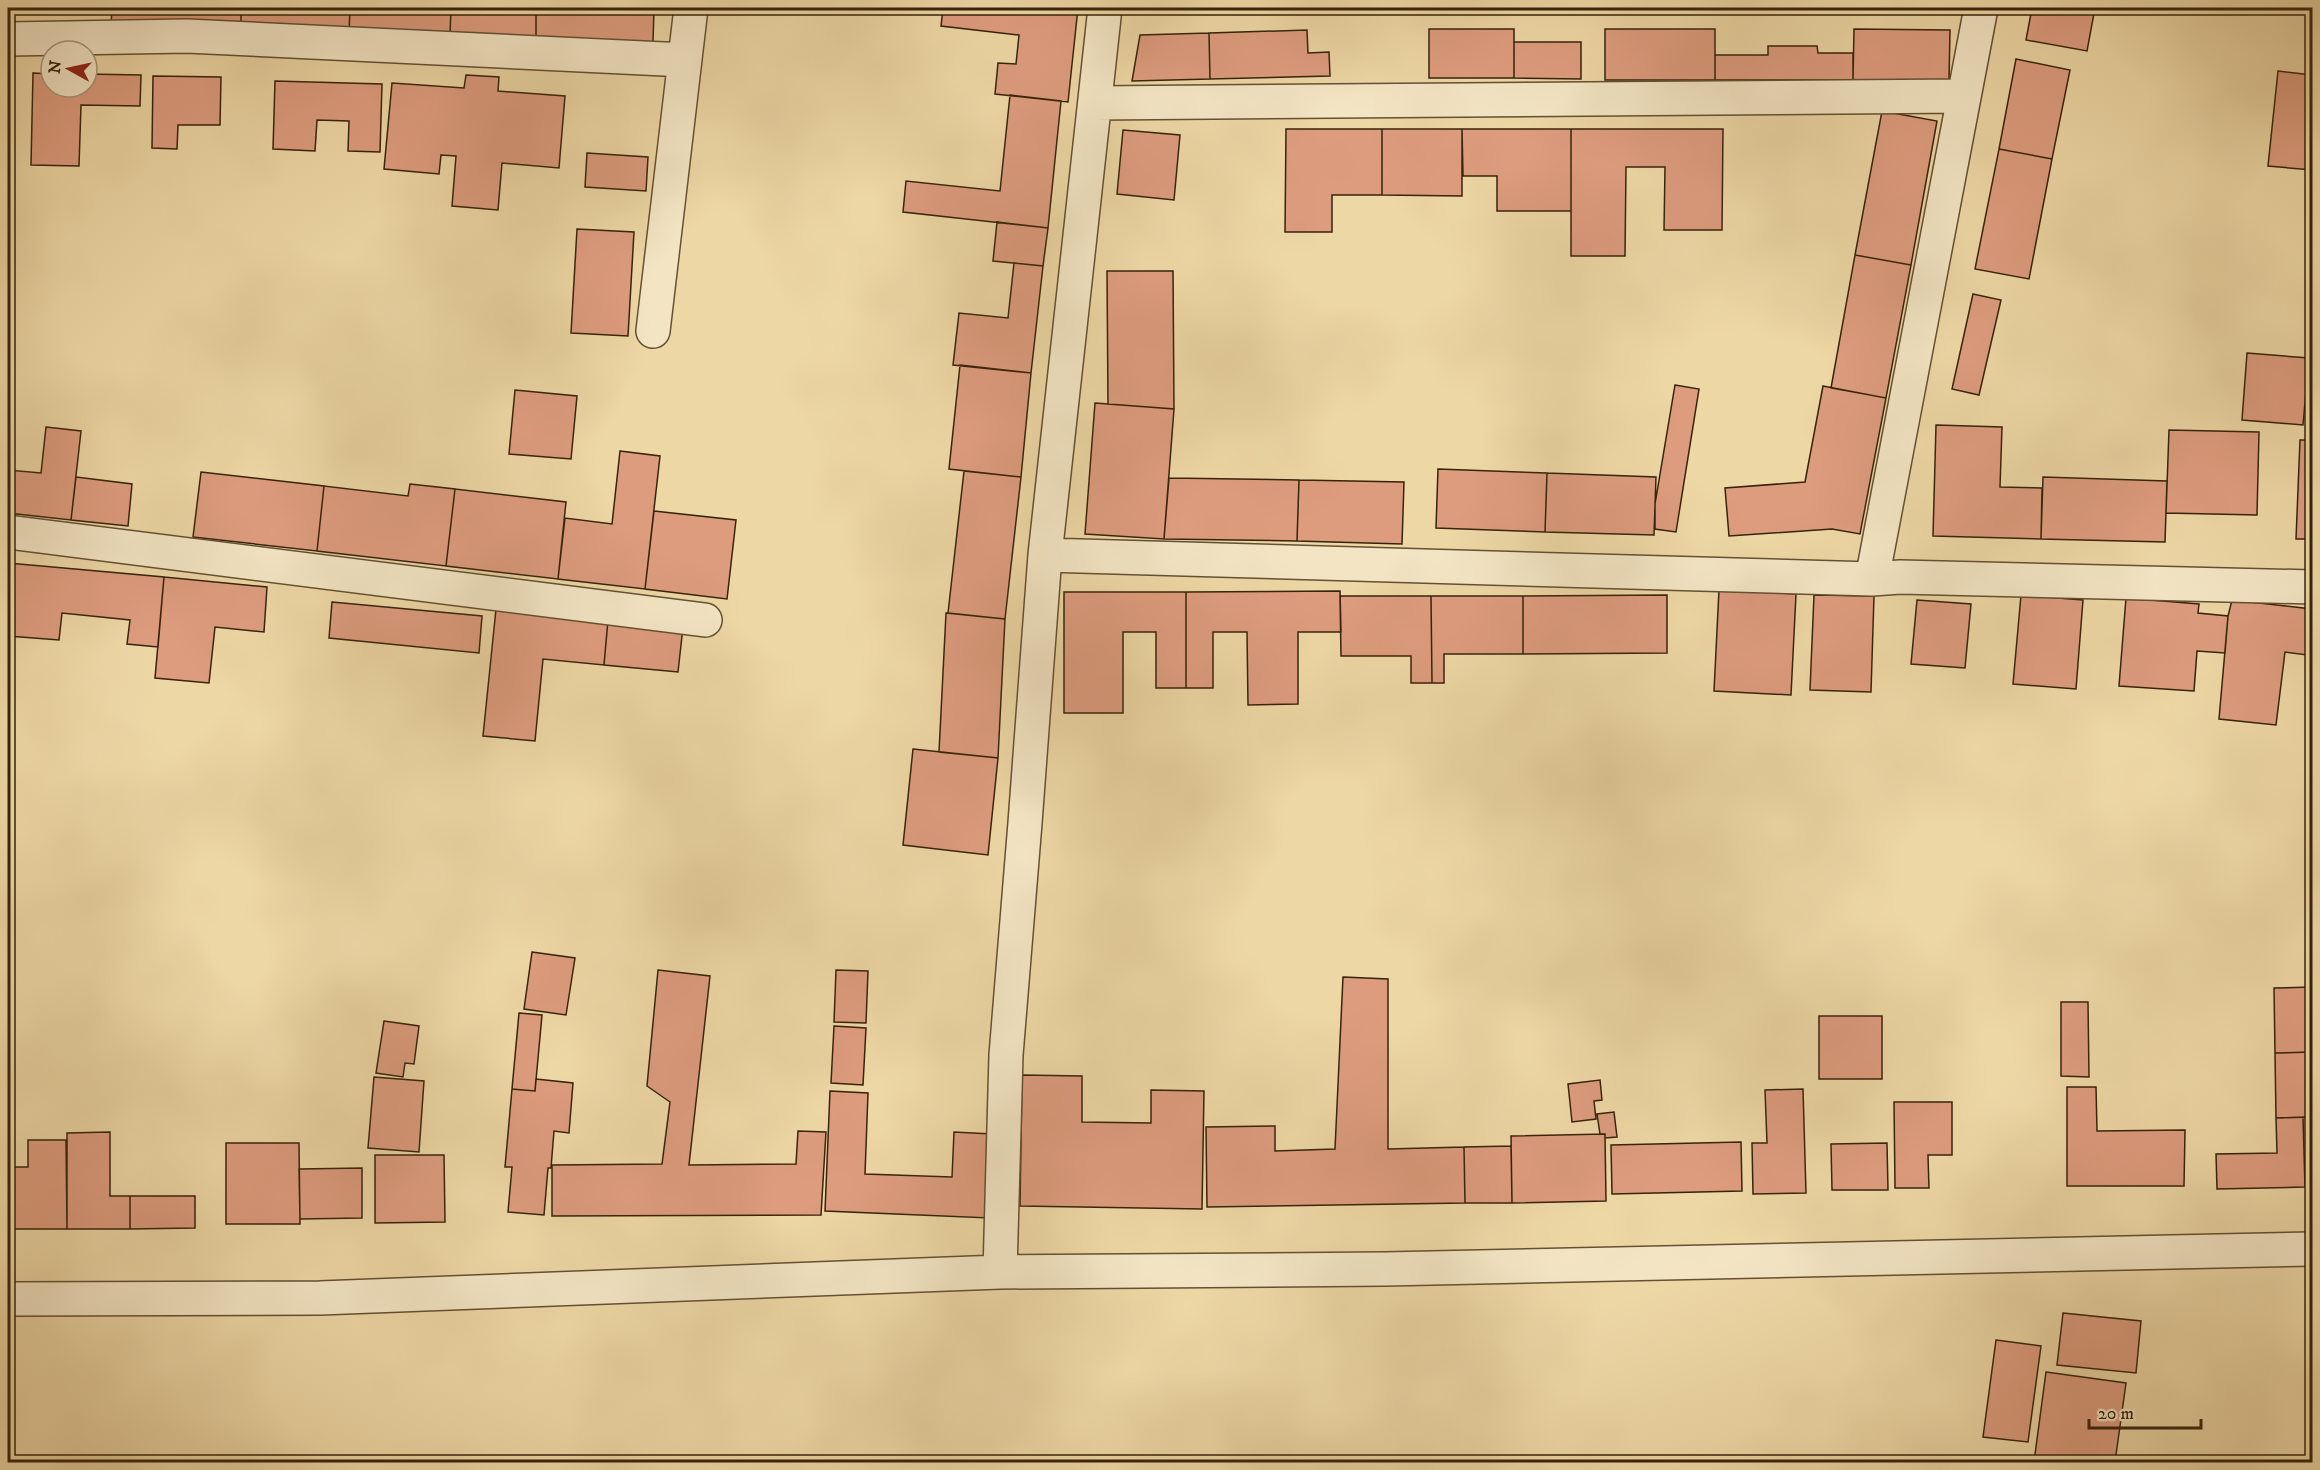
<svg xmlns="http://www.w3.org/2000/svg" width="2320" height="1470" viewBox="0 0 2320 1470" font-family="'IM FELL DW Pica',serif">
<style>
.building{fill:#dd9c7e;stroke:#36230b;stroke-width:1.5}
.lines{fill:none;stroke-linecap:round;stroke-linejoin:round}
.minor-casing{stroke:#645032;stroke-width:36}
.minor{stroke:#f3e5c4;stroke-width:33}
</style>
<rect width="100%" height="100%" fill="#edd7a5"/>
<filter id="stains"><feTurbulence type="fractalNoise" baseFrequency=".00333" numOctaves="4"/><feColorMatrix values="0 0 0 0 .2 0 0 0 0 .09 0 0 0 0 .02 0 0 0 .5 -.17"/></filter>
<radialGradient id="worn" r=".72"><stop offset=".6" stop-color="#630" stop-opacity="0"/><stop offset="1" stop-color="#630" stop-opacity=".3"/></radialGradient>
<path class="building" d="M112,8H241V30L111,26Z
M241,8H350L349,33L241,30Z
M350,8H451L450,36L349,33Z
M451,8H536V38L450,36Z
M536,8H654L653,42L536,38Z
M943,8H1078L1068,102L995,94L998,63L1016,64L1019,35L941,26Z
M2032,8H2095L2087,51L2026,40Z
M1429,29H1514V78H1429Z
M1605,29H1715V80H1605Z
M1854,29L1950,30L1949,81L1853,80Z
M1307,30L1308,53L1329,52L1330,76L1210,79L1209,33Z
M1209,33L1210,79L1132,81L1140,35Z
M1514,42H1581V79L1514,78Z
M1768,46H1817L1818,53H1853V80H1715V55H1768Z
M2016,59L2070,70L2052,159L1999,149Z
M2278,71L2312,75V170L2268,166Z
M33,73L51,74V87H87V74L141,75L140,106L81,105L79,166L31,165Z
M466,75L499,77L498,91L565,96L559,168L502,163L498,210L452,206L456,156L441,155L439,174L384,169L392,83L464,88Z
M153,76L221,77L220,125H178L177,149L152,148Z
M275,81L382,84L380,152L348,151L349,121L317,120L315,151L273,149Z
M1010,95L1061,101L1048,228L903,212L906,181L1000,191Z
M1882,111L1937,121L1911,265L1855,255Z
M1286,129H1382V195H1332V232H1285Z
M1382,129H1462V196L1382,195Z
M1462,129H1571V211H1497V176H1463Z
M1571,129H1723L1722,230H1664L1665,167H1626L1625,256H1571Z
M1123,130L1180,135L1174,200L1117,194Z
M1999,149L2052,159L2029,279L1975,269Z
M587,153L648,157L646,191L585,187Z
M997,222L1048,228L1043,266L993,261Z
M577,229L634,232L628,336L571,333Z
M1855,255L1911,265L1886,398L1831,388Z
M1014,263L1043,266L1031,373L953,365L959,313L1008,318Z
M1107,271H1173L1174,409L1108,404Z
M1973,294L2001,300L1979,395L1952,389Z
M2247,353L2309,358L2303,425L2242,420Z
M960,365L1031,373L1021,477L949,469Z
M1675,385L1699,389L1676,532L1655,529V504Z
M1823,386L1886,398L1860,534L1832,529L1729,536L1725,488L1805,482Z
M515,390L577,396L571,459L509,454Z
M1095,403L1174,409L1164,539L1085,534Z
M1936,425L2002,427L2000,487L2042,488L2041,539L1933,536Z
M46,427L81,431L71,520L8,513V470L41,473Z
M2169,430L2259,432L2257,515L2166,513Z
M2300,440H2312V539H2296Z
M620,451L660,456L645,589L558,579L565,518L612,524Z
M1438,469L1547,473L1545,532L1436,528Z
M964,471L1021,477L1005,619L948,613Z
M201,472L324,486L317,551L193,537Z
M1547,473L1656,477L1654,535L1545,532Z
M76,477L132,484L128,526L71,520Z
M2043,477L2167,481L2165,542L2041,539Z
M1169,478L1299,480L1297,541L1164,539Z
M1299,480L1404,482L1402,544L1297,541Z
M410,484L455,489L446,566L317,551L324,486L408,496Z
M455,489L566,502L558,579L446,566Z
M654,511L736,520L727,599L645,589Z
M8,563L164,577L158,647L127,644L130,620L62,613L59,640L8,636Z
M164,577L267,587L264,632L215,627L209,683L155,678Z
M1719,590L1796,594L1791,695L1714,691Z
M1340,591L1341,632H1298V704L1248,705L1247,632H1213V688H1186V592Z
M1064,592H1186V688H1156V632H1123V713H1064Z
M1667,595V653L1523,654V596Z
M1814,595L1874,596L1871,692L1810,690Z
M2021,595L2083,600L2076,689L2013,684Z
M1340,596H1431L1432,683H1411V656H1341Z
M1431,596H1523V654H1444V683H1432Z
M2126,598L2199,604L2198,613L2228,616L2225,653L2197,651L2194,691L2119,686Z
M1917,600L1971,604L1965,668L1911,664Z
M2232,600L2312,609L2307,655L2285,652L2276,725L2219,719L2228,616Z
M332,602L482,616L479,653L329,638Z
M496,609L608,620L604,665L543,659L535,741L483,736Z
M946,613L1005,619L998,758L939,752Z
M608,620L683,627L678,672L604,665Z
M913,749L998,758L988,855L903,845Z
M532,952L575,958L566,1015L524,1009Z
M658,970L710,976L689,1165L796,1164L798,1131L826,1132L821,1215L552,1216V1165L662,1164L670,1102L647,1086Z
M836,970L868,971L866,1023L834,1022Z
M1343,977L1388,979V1149L1464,1147L1465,1203L1207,1207L1206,1127L1275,1126V1151L1335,1149Z
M2312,987V1052L2275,1053L2274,988Z
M2061,1002H2088L2089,1077L2061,1076Z
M519,1013L542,1015L535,1091L512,1089Z
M1819,1016H1882V1079H1819Z
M384,1021L419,1026L414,1064L405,1063L403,1077L376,1073Z
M834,1026L866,1028L863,1085L831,1083Z
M2312,1052V1117L2276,1118L2275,1053Z
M1022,1075L1082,1076V1122L1151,1123V1090L1204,1091L1202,1209L1020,1206Z
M374,1077L424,1081L419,1152L368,1148Z
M536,1079L573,1083L569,1133L554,1131L551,1168H548L544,1215L508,1212L512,1167H505L512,1089L535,1091Z
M1600,1080L1602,1100L1594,1101L1596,1119L1572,1122L1568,1084Z
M2067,1087H2096L2097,1131L2185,1130L2184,1186H2067Z
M1803,1089L1806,1193L1753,1194L1752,1143H1767L1765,1090Z
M830,1091L868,1093L865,1174L952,1177L954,1132L992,1134L990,1218L825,1211Z
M1894,1102H1952V1155H1928L1929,1188H1895Z
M1614,1112L1617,1137L1605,1138V1134H1600L1597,1114Z
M2303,1117L2305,1187L2217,1189L2216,1154L2277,1153L2276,1118Z
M2303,1117H2312V1187H2305Z
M110,1132V1196H130V1229H67V1133Z
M1605,1134L1606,1201L1512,1203L1511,1136Z
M28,1140H66L67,1229H8V1167H28Z
M1741,1142L1742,1191L1612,1194L1611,1145Z
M226,1143H299L300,1224H226Z
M1887,1143L1888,1190H1832L1831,1144Z
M1511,1146L1512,1203H1465L1464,1147Z
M375,1155H444L445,1222L375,1223Z
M362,1168V1218L300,1219L299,1169Z
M130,1196H195V1228L130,1229Z
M2063,1313L2141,1321L2136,1373L2057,1365Z
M1996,1340L2041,1346L2028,1442L1983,1437Z
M2046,1372L2126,1383L2115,1462H2034Z"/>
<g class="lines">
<g class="minor-casing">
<path id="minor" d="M8,39L187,36L685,60
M1095,103L1963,96
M653,331L691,8
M8,532L705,620
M1045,555L1872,579L1900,577L2312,587
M1872,579L1981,8
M1000,1272L1006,1055L1025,823L1045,555L1105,8
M8,1299L320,1298L1000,1272L1385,1269L2312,1249"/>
</g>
<use href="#minor" class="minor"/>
</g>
<rect width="2320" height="1470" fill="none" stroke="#edd7a5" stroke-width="30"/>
<rect x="9" y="9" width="2302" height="1452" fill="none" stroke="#36230b" stroke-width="3"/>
<rect x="15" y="15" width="2290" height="1440" fill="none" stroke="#36230b" stroke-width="1.5"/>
<g transform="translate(69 69) rotate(278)"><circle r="28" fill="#f3e5c4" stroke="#a7977a" stroke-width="1.5"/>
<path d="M0-4.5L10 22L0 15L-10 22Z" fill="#8f2418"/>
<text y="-9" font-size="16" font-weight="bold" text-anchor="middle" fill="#36230b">N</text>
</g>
<path d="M2089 1419v9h112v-9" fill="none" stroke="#36230b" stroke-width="3"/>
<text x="2098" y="1419" font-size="18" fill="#36230b" stroke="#f3e5c4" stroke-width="4.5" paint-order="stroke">20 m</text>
<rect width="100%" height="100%" filter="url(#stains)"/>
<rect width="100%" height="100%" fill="url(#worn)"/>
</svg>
